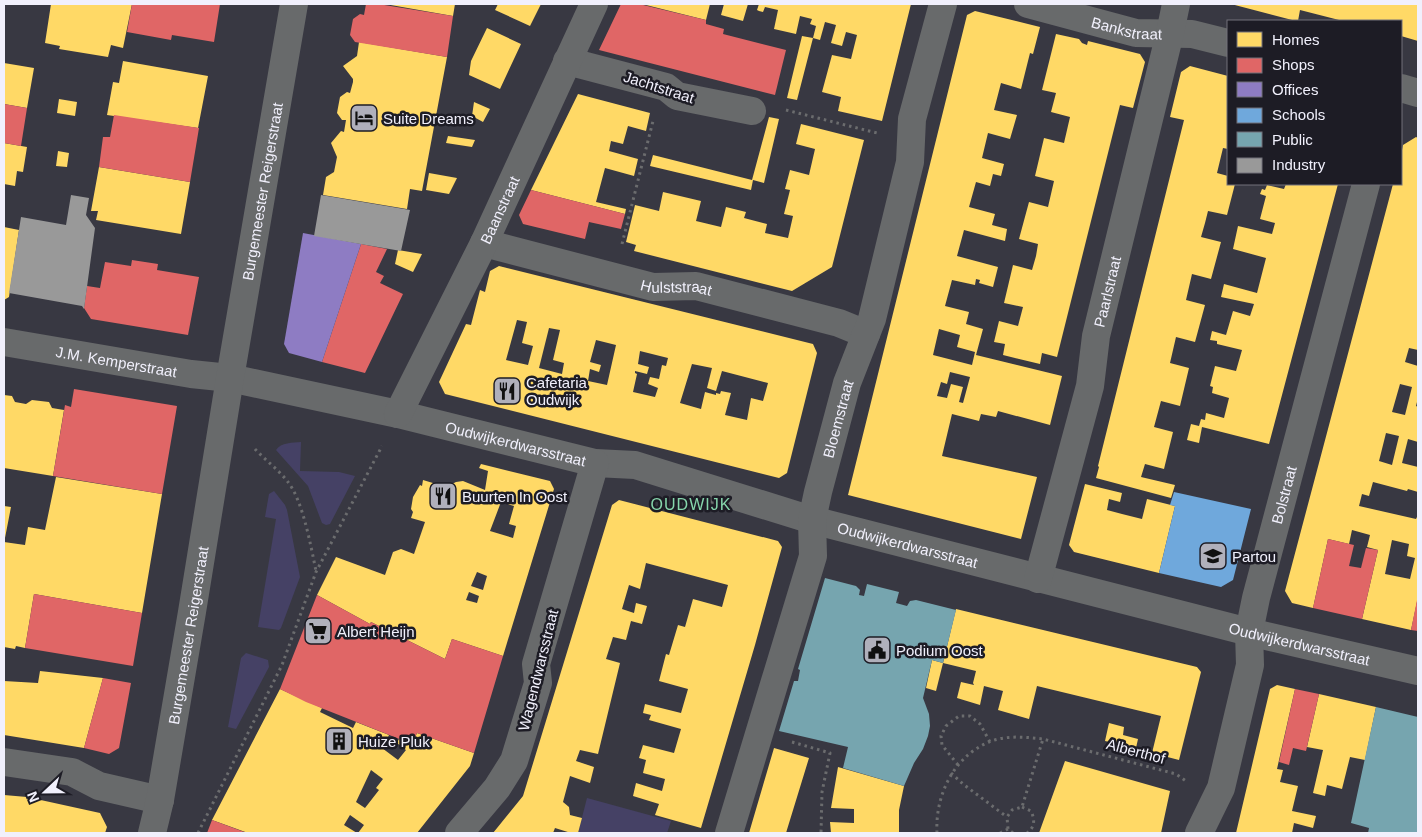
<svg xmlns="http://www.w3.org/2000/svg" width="1422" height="837" viewBox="0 0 1422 837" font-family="Arial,sans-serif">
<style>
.green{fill:#454165}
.homes{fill:#ffd966;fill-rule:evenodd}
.shops{fill:#e06666}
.offices{fill:#8e7cc3}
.schools{fill:#6fa8dc}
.public{fill:#76a5af}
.industry{fill:#999}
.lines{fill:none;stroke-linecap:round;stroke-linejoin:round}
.path{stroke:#6b6c6e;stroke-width:3;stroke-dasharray:2.5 4;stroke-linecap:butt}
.minor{stroke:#686a6b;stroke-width:28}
.tertiary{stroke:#686a6b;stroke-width:28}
.labels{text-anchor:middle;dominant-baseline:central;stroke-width:5;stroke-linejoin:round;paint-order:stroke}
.street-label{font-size:15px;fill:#f1f0fc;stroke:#1d1c25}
.poi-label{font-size:15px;fill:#f1f0fc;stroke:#1d1c25;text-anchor:start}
.neighbourhood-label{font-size:16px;letter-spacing:1px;fill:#86d6ac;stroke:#1d1c25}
</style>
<rect width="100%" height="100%" fill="#383842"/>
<path class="green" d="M301,442L300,471L339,472L355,476L330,524L326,525L322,523L308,486L276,450C281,442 293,443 301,442Z
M274,491L285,505L287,510L300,577L281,628L279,630L258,627L276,519L265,517L269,494Z
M246,653L268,660L269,667L236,729L228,727L241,658Z
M587,798L671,821L667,833H578Z"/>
<path class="homes" d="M51,4H132L123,48L111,45L108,57L59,49L60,46L45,43Z
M385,4H455L453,16Z
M498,4H541L530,26L495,10Z
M642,4H710L706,20Z
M724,4H748L743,21L721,15Z
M759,4H911L882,121L838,111L841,97L822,92L832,55L851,59L857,35L846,32L842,46L831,43L836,25L825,22L820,40L813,38L797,100L787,98L802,36L813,38L816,26L810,24L812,19L800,16L796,34L774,29L778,10L765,7L763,12L759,11L757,10Z
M1231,4H1418V41L1401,36V21H1343L1300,10L1298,21H1296Z
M975,11L1040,27L1033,54L1030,53L1021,89L1001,83L994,110L1017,115L1010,139L988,133L982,158L1004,164L1001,176L993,174L990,186L976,182L969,207L995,214L992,225L1007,229L1005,241L964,230L957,256L998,267L993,287L979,283L980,280L976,279L975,285L952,280L945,306L969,312L966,324L983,329L976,355L1062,376L1050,425L998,411L996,417L981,414L979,421L952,414L942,456L1037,477L1021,539L848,495L967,15ZM939,329L960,335L957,347L975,352L972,365L933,355ZM950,372L970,377L963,403L959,402L963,387L951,384L947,398L937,396L941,382L947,384Z
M487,28L521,44L500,89L469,75L471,61Z
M1056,34L1079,39L1082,43L1087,45L1088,41L1140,54L1145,62L1133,108L1120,105L1057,357L1042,353L1040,364L1003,355L1005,344L994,342L999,321L1018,326L1023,307L1004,303L1013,265L1032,270L1036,256L1038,244L1019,239L1029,202L1048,207L1054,181L1035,176L1044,138L1064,143L1070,117L1051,112L1056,93L1042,90Z
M359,42L447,57L422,191L410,189L407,209L323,195L326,177L334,172L337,157L331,143L341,131L344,132L346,120H342L337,113L340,97L347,92L350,93L353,82V79L343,66L357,56Z
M123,61L208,76L198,128L107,115L113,82L119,83Z
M4,63L34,68L27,108L4,104Z
M1190,66L1228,76V149L1223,148L1217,173L1228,176V184H1235L1227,215L1208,211L1205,223L1201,237L1221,242L1211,279L1192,274L1186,300L1205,305L1195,342L1176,337L1170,363L1189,368L1180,406L1161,401L1154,427L1173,432L1164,469L1145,464L1141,477L1175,485L1171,498L1096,478L1099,467L1098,466L1184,120L1170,117L1181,72Z
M578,94L650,113L646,131L628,126L623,144L611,141L609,151L638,159L634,176L605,168L596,202L626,209L625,214L531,190Z
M59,99L77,102L75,116L57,113Z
M474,102L490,109L483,122L472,116Z
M769,117L779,119L764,183L753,180L751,190L650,166L653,155L752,180Z
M801,124L864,140L832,267L792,291L634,251L636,245L626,242L635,205L659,211L663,192L701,201L696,221L721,227L726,207L746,212L744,218L767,224L765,233L788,238L793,216L784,214L790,190L785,189L790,170L809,175L815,149L796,144Z
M448,136L475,140L472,147L446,143Z
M1416,137L1418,138V350L1409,348L1405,362L1418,366V398L1416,406L1418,407V442L1408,439L1402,463L1418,467V492L1408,489L1407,491L1373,482L1369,496L1362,494L1359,506L1416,519L1418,515V597L1411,630L1362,619L1378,550L1367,547L1370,535L1352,530L1349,544L1328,539L1313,608L1292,603L1285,591L1393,184H1401V155L1403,145ZM1400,384L1412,387L1405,415L1392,412ZM1386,433L1399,436L1392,465L1379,461ZM1392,540L1409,544L1407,556L1415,558L1410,579L1385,574Z
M4,143L27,147L23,172L17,171L15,186L4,184Z
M58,151L69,153L67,167L56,166Z
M99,167L190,182L181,234L96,220L98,211H91Z
M429,173L457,178L449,194L426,190Z
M1286,184H1338L1269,444L1202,427L1199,443L1187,440L1191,424L1199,426L1201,419L1205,420L1206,413L1224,418L1229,398L1212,393L1213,387L1210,386L1215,366L1236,371L1242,350L1217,344V341L1210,340L1212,331L1226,335L1233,311L1250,316L1254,304L1221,297L1224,284L1257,293L1266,258L1233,249L1238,226L1272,234L1275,223L1260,219L1266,196L1260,194L1262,189L1265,190L1267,185L1284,189Z
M4,227L19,230L9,297L4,300Z
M398,250L422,254L413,272L395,264Z
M499,266L813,344L817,353L787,473L779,478L445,394L439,382L466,324L471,325L480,290L485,292L490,271ZM517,320L527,322L522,343L533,346L528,365L506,360ZM549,328L560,330L553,360L564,363L562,374L539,368ZM596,340L616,345L607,385L588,381L590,369L599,372L601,365L590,362ZM640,351L668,358L666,366L662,365L659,379L650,377L648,384L658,388L655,397L633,392L637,374L635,373V371L647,374L649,367L638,364ZM692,364L712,368L707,388L716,391L722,371L768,383L763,401L751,398L747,420L725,415L731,393L721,391L720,394L716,393V395L705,392L701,409L680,403Z
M4,395L12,396L15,402L26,404L32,400L49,402L52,408L64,410L53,476L4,468Z
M481,464L550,481L554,489L503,656L452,639L445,659L371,622L370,624L317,595L336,557L385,575L393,552L401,549L414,554L425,522L411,518L413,512L411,509L413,497L420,485L422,486L423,480L446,487L456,482L463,481L485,490L488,471L479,468ZM501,502L514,506L509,524L516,526L513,538L490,531ZM477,572L487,576L483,590L471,586ZM469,592L479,596L477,603L466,600Z
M56,477L162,494L142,613L34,594L25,648L16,646L15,649L4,647V542L25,545L28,527L45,530Z
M1085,484L1122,493L1120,502L1109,499L1107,510L1122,514L1142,519L1147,499L1175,506L1159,573L1074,552L1069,545Z
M619,500L778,541L782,547L755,645L701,828L655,815L659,804L633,796L636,783L662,791L665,779L643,773L646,760L639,758L643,745L674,753L681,729L649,720L651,715L643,713L645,704L681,713L688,689L659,681L666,654L669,655L678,625L685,627L693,599L722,607L728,585L646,563L640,589L629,585L622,609L634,613L636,603L647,606L642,624L631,621L626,640L613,637L606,659L620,663L598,754L580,750L576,761L594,767L590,783L570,776L563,802L569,807L570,815L582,818L578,833H571L555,828L553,833H493L523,796L612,505Z
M4,506L11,507L5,538H4Z
M956,609L1197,667L1201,672L1179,760L1152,753L1161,716L1037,686L1029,719L998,710L1003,691L984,686L980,705L957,698L961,682L974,685L973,683L976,671L943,663Z
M932,660L943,663L936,691L926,688Z
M40,671L103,678L84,748L4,735V681L38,683Z
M1277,685L1295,689L1277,769L1283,770L1280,782L1298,786L1292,811L1316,816L1313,828L1294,823L1292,833H1236L1270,689Z
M280,689L322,708L320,712L353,728L356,722L389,735L382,748L398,760L406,750L397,743L399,739L412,744L417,733L474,753L470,766L417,833H358L364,825L350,815L344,825L357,833H248L212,820ZM371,770L383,779L376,788L379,790L365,808L356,802Z
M1319,694L1376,707L1365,760L1350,757L1342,789L1327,785L1325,796L1313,793L1323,750L1307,747Z
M1109,723L1124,727L1123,735L1138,739L1136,748L1105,741Z
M774,748L809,758L786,833H749Z
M1065,761L1170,791L1161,833H1039Z
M838,767L904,786L899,810V833H831L830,822L854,823V809L831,808Z
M4,795L27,797L100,813L107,827L105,833H4Z"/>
<path class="shops" d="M132,4H220L214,42L172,35L171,40L127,32Z
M366,4H378L453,16L447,57L355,42L350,35L353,19L360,14L364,15Z
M621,4H639L706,20V24L724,29L723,34L786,50L775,95L599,50Z
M4,104L27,108L21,146L4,143Z
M114,115L199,128L190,182L99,167L103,137H110Z
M531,190L625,214L621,229L589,222L585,239L523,224L519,215Z
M361,244L387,249L376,272L384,276L380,283L403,294L365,373L322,362Z
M132,260L158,264L157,270L199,277L188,335L91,319L84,308L87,286L100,288L105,262L131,266Z
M74,389L177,406L162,494L53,476L65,405L71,407Z
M1328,539L1354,545L1349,566L1361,568L1366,548L1378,550L1362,619L1313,608Z
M34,594L142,613L133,666L25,648Z
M317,595L370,624L371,622L445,659L452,639L503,656L474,753L417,733L412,744L306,702L280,689Z
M1417,600H1418V631L1411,630Z
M103,678L131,683L119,748L109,754L84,748Z
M1295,689L1319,694L1306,751L1293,748L1289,765L1279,762Z
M212,820L247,833H207Z"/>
<path class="offices" d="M303,233L361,244L322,362L289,353L284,344Z"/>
<path class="schools" d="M1174,492L1251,509L1233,580L1221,587L1159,573L1175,506L1170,505Z"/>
<path class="public" d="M825,578L856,586L860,590L859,595L864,596L867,584L899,592L896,603L907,606L910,601L916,600L956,610L943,663L932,660L923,698L929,714L930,726L928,736L923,749L914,763L904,786L843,768L848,747L779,731L794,681H798L800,670L798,669Z
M1376,707L1418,717V833H1368L1369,828L1351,823Z"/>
<path class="industry" d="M71,195L89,198L86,215L95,228L84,309L82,306L9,293L21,217L66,225Z
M321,195L410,210L401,251L314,236Z"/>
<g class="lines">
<path class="path" d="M786,110L877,133
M622,244L653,121
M255,449C265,460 279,470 288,482C303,501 311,547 316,571
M792,742L830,753L822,792L821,833
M958,765L942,745L941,736L946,726L959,716H970L980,724L990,742
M951,773L963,784L1007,817
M1022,807L1031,811C1035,820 1035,827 1027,833
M198,833L282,665L316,572L382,446
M937,833C935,796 953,757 989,742C1006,735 1025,737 1043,739L1176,774L1186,781
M1000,833L1008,829
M1013,833L1008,829L1007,817L1012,810L1022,807L1043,739"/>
<g class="minor">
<path id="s1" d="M1028,4L1136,33L1192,34L1228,43"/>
<path d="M567,61L666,87L677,96L752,111"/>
<path d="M1401,88L1418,93"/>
<path id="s2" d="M484,243L653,287L696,286L839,323L866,334"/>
<path id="s3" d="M4,342L191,374L230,378L398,414L595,463L635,465L812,520L1249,632L1418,671"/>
<path id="s4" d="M398,414L484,243L594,4"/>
<path id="s5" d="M1038,579L1090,386L1096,336L1170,33L1176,4"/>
<path d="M4,762L72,772L99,786L160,800"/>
<path d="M459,833L497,788L514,761L538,683L536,664L595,463"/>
<path id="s6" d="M729,833L813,556L812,520L818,492L847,383L872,319L910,162L912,119L943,4"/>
<path id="s7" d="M1199,833L1221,788L1250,665L1249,632L1256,598L1366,184"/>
</g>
<path class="tertiary" id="s8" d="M152,833L160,800L192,612L230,378L294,4"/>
</g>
<defs>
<g id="hotel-square" transform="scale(1.4375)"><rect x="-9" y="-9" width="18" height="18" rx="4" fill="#b0b0bb" stroke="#1d1c25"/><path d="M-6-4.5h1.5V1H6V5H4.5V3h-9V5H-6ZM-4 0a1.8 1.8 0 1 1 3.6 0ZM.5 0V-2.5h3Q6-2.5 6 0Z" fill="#111"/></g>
<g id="restaurant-square" transform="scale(1.4375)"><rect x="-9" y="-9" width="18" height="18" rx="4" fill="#b0b0bb" stroke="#1d1c25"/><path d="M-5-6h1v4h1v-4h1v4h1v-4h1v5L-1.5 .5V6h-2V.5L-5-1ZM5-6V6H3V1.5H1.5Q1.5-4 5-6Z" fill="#111"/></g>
<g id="school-square" transform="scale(1.4375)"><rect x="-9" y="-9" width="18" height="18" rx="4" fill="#b0b0bb" stroke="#1d1c25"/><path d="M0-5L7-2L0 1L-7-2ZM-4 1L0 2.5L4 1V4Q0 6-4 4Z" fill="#111"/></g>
<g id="supermarket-square" transform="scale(1.4375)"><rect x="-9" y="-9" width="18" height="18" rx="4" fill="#b0b0bb" stroke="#1d1c25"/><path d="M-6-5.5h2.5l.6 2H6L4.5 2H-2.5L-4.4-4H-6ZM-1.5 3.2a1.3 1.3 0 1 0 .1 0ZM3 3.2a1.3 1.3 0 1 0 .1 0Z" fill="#111"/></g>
<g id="civic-square" transform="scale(1.4375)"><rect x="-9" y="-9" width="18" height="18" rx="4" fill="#b0b0bb" stroke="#1d1c25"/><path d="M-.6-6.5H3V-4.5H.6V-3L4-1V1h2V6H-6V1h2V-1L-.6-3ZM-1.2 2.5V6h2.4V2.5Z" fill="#111"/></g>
<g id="building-square" transform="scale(1.4375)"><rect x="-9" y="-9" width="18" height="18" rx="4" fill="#b0b0bb" stroke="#1d1c25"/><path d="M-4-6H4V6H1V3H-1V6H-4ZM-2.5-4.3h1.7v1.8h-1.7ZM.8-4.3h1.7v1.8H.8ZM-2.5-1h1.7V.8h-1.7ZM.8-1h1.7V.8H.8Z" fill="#111"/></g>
</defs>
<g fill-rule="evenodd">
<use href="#hotel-square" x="364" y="118"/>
<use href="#restaurant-square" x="507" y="391"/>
<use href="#restaurant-square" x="443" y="496"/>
<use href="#school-square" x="1213" y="556"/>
<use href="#supermarket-square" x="318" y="631"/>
<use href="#civic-square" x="877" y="650"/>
<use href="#building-square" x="339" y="741"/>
</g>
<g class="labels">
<g class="street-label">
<text stroke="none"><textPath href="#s1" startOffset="102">Bankstraat</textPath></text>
<text transform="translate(659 87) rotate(18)">Jachtstraat</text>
<text stroke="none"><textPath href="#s8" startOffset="651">Burgemeester Reigerstraat</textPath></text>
<text stroke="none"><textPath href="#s4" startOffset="228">Baanstraat</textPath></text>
<text stroke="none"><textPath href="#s2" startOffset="198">Hulststraat</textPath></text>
<text stroke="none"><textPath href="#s5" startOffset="296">Paarlstraat</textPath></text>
<text stroke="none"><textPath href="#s3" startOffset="114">J.M. Kemperstraat</textPath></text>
<text stroke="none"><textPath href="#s6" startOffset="430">Bloemstraat</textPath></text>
<text stroke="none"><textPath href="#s3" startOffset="522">Oudwijkerdwarsstraat</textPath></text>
<text stroke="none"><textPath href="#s7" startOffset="351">Bolstraat</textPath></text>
<text stroke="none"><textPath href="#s3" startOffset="928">Oudwijkerdwarsstraat</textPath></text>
<text stroke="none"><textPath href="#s8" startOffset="201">Burgemeester Reigerstraat</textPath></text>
<text stroke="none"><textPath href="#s3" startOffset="1332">Oudwijkerdwarsstraat</textPath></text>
<text transform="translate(538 670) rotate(-76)">Wagendwarsstraat</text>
<text transform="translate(1136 751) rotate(15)">Alberthof</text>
</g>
<g class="poi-label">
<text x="383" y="118">Suite Dreams</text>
<text x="526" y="382">Cafetaria<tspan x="526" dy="17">Oudwijk</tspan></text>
<text x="462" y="496">Buurten In Oost</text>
<text x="1232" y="556">Partou</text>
<text x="337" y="631">Albert Heijn</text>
<text x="896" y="650">Podium Oost</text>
<text x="358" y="741">Huize Pluk</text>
</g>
<g class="neighbourhood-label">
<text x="691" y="504">OUDWIJK</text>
</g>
</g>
<rect width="1422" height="837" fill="none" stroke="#f1f0fc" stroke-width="10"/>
<rect x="1227" y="20" width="175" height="165" fill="#1d1c25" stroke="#72717b"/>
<rect x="1237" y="32" width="25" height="15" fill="#ffd966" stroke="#72717b"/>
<text x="1272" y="45" font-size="15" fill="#f1f0fc">Homes</text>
<rect x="1237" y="58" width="25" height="15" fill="#e06666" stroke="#72717b"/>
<text x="1272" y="70" font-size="15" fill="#f1f0fc">Shops</text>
<rect x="1237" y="82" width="25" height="15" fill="#8e7cc3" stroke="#72717b"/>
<text x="1272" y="95" font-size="15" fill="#f1f0fc">Offices</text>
<rect x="1237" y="108" width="25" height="15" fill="#6fa8dc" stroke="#72717b"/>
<text x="1272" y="120" font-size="15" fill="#f1f0fc">Schools</text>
<rect x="1237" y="132" width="25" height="15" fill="#76a5af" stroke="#72717b"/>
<text x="1272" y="145" font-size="15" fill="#f1f0fc">Public</text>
<rect x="1237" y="158" width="25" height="15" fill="#999999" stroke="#72717b"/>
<text x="1272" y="170" font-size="15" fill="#f1f0fc">Industry</text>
<g transform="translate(45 792) rotate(248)" stroke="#1d1c25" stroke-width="4" paint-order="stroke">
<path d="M0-4L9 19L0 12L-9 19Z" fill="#f1f0fc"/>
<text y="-8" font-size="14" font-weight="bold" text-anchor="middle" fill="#f1f0fc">N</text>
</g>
</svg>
